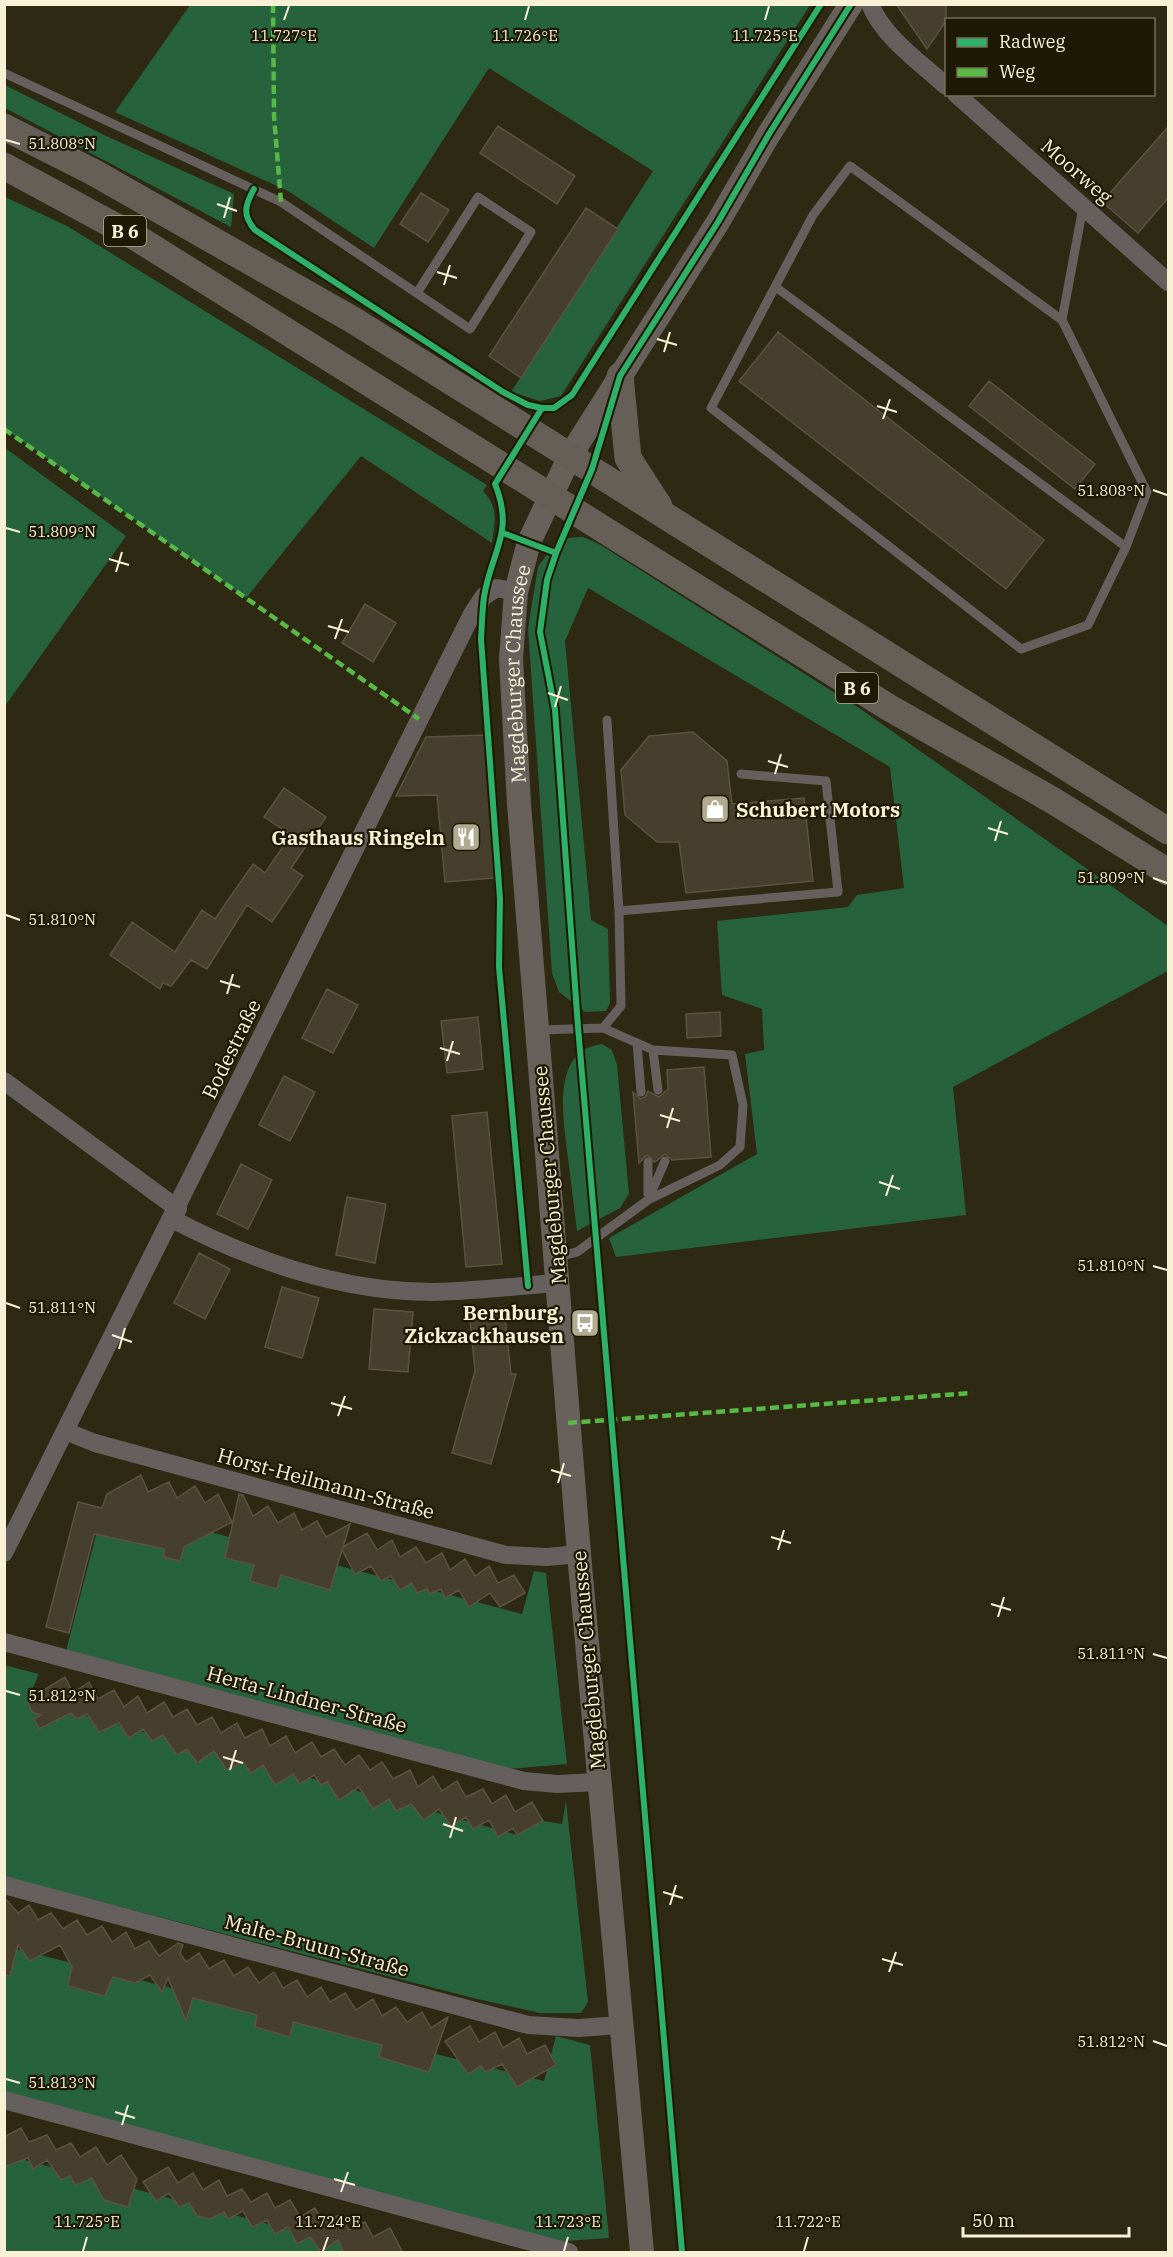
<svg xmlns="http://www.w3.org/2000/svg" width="1173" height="2257" viewBox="0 0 1173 2257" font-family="'IBM Plex Serif',serif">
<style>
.green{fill:#26623c}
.building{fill:#473f2d;stroke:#5b5340;stroke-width:1.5}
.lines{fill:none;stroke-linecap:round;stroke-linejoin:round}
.lane{stroke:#655f5d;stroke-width:9}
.street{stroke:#655f5d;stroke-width:18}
.secondary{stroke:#67605b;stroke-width:24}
.primary{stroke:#655f57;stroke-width:27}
.quiet{stroke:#58b947;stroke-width:4.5;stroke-dasharray:9 4.5;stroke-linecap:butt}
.cycleway-casing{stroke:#1e1904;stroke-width:10}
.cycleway{stroke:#2db169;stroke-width:6}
.ticks{fill:none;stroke:#f8f1d6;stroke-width:2}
.labels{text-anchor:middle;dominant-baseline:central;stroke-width:4.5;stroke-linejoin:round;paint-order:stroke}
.shield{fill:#1e1904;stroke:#b7b097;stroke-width:1.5}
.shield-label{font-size:18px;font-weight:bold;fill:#f8f1d6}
.street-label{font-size:20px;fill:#f8f1d6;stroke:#1e1904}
.poi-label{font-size:20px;font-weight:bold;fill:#f8f1d6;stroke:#1e1904;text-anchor:end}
.ticks-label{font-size:15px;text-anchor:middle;fill:#f8f1d6;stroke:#1e1904;stroke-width:4.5;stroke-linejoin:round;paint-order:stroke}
</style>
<rect width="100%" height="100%" fill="#2e2913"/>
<path class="green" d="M190,5H810L561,396L540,401L511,392L653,171L489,68L374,248L288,191L115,112Z
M5,85L104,135L234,194L231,227L5,108Z
M5,197L67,226L487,485L483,491C499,508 495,521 492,543L361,456L246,598L5,429Z
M5,448L126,536L5,706Z
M583,537L599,544L862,710L1168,926V971L953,1087L966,1215L616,1257L609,1238L757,1154L745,1054L764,1050L762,1009L722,995L717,921L848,907L857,895L904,888L890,767L588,588L565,641L591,920L608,929L610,1003L606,1011L585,1012L559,992L552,973L528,628L538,567L554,544L566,538Z
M602,1044L612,1050L617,1065L629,1194L620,1208L577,1231C574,1207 571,1182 568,1158C564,1122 549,1050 602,1044Z
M104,1504L522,1614L534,1571L546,1573L567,1764L508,1769L66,1651Z
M4,1665L39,1674L28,1700L517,1835L543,1821L562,1824L566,1801L588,2002L581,2013H540L473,1998L5,1877Z
M4,1946L544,2081L556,2036L590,2045L609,2238L553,2242L5,2095Z
M5,2155L375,2252H5Z"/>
<path class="building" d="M896,4H946V21L927,49Z
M498,126L575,176L557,204L480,153Z
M1168,127V198L1138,233L1102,202Z
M421,193L449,210L428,242L400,224Z
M586,208L618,229L521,378L489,356Z
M778,332L1044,540L1006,589L739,381Z
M989,381L1095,464L1075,489L969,406Z
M365,604L396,623L373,662L342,643Z
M693,732L727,761L732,804L804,798L813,881L686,893L679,842H657L625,815L621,770L649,736Z
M485,735L494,878L445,882L437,795L396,796L426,737Z
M284,788L326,817L291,868L303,876L272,922L247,905L207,969L191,960L171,986L163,983L160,989L110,955L132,922L175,952L202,910L215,919L253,864L265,873L291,835L264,817Z
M327,989L358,1005L333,1053L302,1038Z
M720,1012L721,1036L687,1038L686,1014Z
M478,1017L483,1069L447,1073L441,1021Z
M704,1067L711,1157L672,1160L665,1154L655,1162L647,1155L639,1163L633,1092L641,1099L645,1097L648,1091L659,1097L668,1089L667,1070Z
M284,1076L315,1092L290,1141L259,1125Z
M487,1112L502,1264L466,1267L452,1116Z
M241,1164L272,1180L248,1229L217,1214Z
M347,1197L386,1204L375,1263L336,1255Z
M199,1253L230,1269L205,1319L174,1303Z
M282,1287L319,1298L302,1358L265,1347Z
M504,1307L511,1374H516L491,1464L452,1453L475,1371L469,1310Z
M374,1309L413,1312L408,1372L369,1369Z
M141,1475L148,1492L169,1482L177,1498L195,1486L205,1503L218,1494L232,1522L184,1547L180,1561L163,1557L165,1549L94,1534L69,1633L46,1627L78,1502L102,1508L107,1494Z
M239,1494L243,1495L253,1516L268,1506L278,1523L294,1513L302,1530L317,1521L326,1537L350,1524L343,1547L367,1533L377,1550L392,1540L400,1557L416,1547L426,1563L442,1553L450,1570L465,1559L475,1576L489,1566L498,1583L514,1575L525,1593L500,1607L490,1593L469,1607L459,1590L445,1598L441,1589L430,1594L427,1589L417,1593L412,1583L400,1590L391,1576L381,1581L371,1566L355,1574L342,1550L330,1590L281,1575L277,1589L250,1581L254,1565L225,1558Z
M65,1677L73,1693L89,1682L98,1699L114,1690L124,1707L138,1696L147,1713L164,1702L173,1717L187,1709L197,1725L212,1717L221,1733L237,1723L245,1738L262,1729L270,1746L286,1736L295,1753L312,1742L321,1757L334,1749L345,1765L359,1755L370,1770L382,1762L393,1779L410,1770L418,1787L433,1776L442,1791L457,1781L466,1797L483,1789L492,1804L506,1795L515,1812L532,1802L543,1821L517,1835L513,1828L498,1837L489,1820L473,1829L466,1817L451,1826L439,1809L424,1820L411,1804L396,1811L389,1799L373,1809L359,1787L339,1800L327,1782L321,1785L314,1775L300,1784L293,1774L275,1785L263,1765L251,1773L243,1762L227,1770L214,1751L197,1763L187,1749L177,1755L163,1735L152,1741L143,1729L129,1738L119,1723L99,1732L87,1714L77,1719L71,1713L39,1729L34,1719L41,1715L32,1712L27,1700Z
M4,1897L18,1913L29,1905L38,1920L51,1913L63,1929L77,1920L87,1935L102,1926L112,1942L126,1932L135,1949L149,1941L159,1956L178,1943L183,1945L180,1953L186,1962L199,1953L209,1969L224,1960L234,1976L248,1967L259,1983L274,1972L283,1988L297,1980L307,1997L321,1987L330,2002L345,1993L356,2010L373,1999L382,2016L396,2007L407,2022L422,2012L431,2028L448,2017L429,2072L379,2057L382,2045L293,2022L290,2037L255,2027L257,2015L193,1998L186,2021L168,1978L162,1992L150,1975L135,1983L113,1977L105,1996L68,1986L72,1967L60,1945L30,1961L18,1945L10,1976L4,1975Z
M470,2026L479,2042L495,2032L503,2048L519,2038L527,2054L545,2045L556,2065L517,2087L502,2064L486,2072L481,2066L468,2074L445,2041Z
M21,2128L29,2142L47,2135L56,2150L71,2143L80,2157L96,2147L107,2165L121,2155L137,2179L128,2207L104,2200L92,2178L75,2185L70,2176L61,2180L47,2160L33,2169L28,2158L4,2167V2137Z
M168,2167L178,2183L193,2173L203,2190L219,2180L227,2196L242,2189L251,2202L267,2193L275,2208L290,2200L300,2217L315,2208L324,2223L339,2215L349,2230L365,2222L373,2237L390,2228L403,2253H344L338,2240L321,2252L310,2237L297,2244L288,2227L275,2234L267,2220L252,2227L243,2211L228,2219L224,2212L210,2219L197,2216L189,2203L179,2207L169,2193L156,2201L143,2182Z"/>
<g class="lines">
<path class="lane" d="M4,73L281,202L470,329L531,232L478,197L417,293
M777,288L1126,547
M1062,320L850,166L813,215L711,408L1021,649L1088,625L1126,547L1147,492L1062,320L1083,207
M619,911L838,892L826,781L741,774
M603,1028L621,1006L619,911L607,720
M539,1030L603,1028L653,1050L658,1090
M637,1043L641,1092
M648,1194V1162
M648,1200L665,1161
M556,1257L577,1252L648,1200L720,1165L740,1147L743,1105L732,1055L653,1050"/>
<path class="street" d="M870,4C883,37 920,62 946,86
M956,94L1168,282
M4,1081L178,1209
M172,1219C254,1262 342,1292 434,1292C476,1291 517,1286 558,1283
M65,1431L95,1443L506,1555L547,1557L579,1554
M4,1553L472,614L484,596L497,588L516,592
M4,1642L524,1781L557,1784L599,1782
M4,1885L528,2025L579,2028L620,2025
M4,2100L569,2252"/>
<path class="secondary" id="s1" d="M642,2252L579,1554L519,804L511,659L516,592L529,542L570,456L718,222L769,134L851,4"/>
<path class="primary" d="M4,127L93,172L353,320L1168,831
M4,166L137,238L888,707L1052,800L1168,872
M620,376L628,458L659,506"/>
<path class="quiet" d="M273,4L274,116L281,202
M4,429L419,719
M568,1423L972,1393"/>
<g class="cycleway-casing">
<path id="cycleway" d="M254,189C245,205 242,215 255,230L503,392L528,405L542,408L495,484C515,534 491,551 484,597C482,611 482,625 481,639L500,899L499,967L528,1286
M542,408H554L572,395L821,4
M503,533L556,553L547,580L540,632L555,710L578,1027L682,2252
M556,553L592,469L620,376L718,222L769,134L851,4"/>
</g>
<use href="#cycleway" class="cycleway"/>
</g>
<path class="ticks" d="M284,20L289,6M525,20L529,6M765,20L769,6M6,140L20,144M217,204L237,211M224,218L230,197M437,272L457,278M444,285L450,265M657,339L677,345M664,352L670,332M877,406L897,412M883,419L890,399M1153,490L1167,495M6,528L20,532M109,559L129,565M116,572L122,552M328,626L349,632M335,639L342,619M548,693L568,700M555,707L561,686M768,761L788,767M775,774L781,754M988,828L1008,834M995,841L1001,821M1153,878L1167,883M6,915L20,920M220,981L240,987M227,994L233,974M440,1048L460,1054M447,1061L453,1041M660,1115L680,1121M667,1128L673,1108M879,1182L900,1189M886,1196L893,1175M1153,1266L1167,1270M6,1303L20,1308M112,1335L132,1342M119,1349L125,1328M331,1403L352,1409M338,1416L345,1396M551,1470L571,1476M558,1483L564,1463M771,1537L791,1543M778,1550L784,1530M991,1604L1011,1610M998,1617L1004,1597M1153,1654L1167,1658M6,1691L20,1695M223,1757L243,1763M230,1770L236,1750M443,1824L463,1831M450,1838L456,1817M663,1892L683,1898M670,1905L676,1885M882,1959L903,1965M889,1972L896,1952M1153,2041L1167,2046M6,2079L20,2083M115,2112L135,2118M122,2125L128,2105M334,2179L355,2185M341,2192L348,2172M83,2251L87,2237M323,2251L328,2237M564,2251L568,2237M804,2251L808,2237"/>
<defs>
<g id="shop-square" transform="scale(1.5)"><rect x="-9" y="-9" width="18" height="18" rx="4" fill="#b1ab92" stroke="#1e1904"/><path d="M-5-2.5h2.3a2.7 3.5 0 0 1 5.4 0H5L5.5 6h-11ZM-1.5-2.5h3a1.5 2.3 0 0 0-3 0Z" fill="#fff"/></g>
<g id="restaurant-square" transform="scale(1.5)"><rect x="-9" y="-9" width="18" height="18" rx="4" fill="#b1ab92" stroke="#1e1904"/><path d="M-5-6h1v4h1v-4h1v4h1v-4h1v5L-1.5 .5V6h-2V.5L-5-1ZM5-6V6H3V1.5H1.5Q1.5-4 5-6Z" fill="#fff"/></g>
<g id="bus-square" transform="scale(1.5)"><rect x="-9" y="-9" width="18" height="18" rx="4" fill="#b1ab92" stroke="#1e1904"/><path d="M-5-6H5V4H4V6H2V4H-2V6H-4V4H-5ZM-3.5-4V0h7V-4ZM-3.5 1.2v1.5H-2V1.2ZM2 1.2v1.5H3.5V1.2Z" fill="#fff"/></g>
</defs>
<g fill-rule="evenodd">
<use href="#shop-square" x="715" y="809"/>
<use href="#restaurant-square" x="466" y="837"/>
<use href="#bus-square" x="585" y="1323"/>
</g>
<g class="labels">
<g class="shield">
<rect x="104" y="216" width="42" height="30" rx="4.5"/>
<rect x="836" y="673" width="42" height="30" rx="4.5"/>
</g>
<g class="shield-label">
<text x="125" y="231">B 6</text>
<text x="857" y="688">B 6</text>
</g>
<g class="street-label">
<text transform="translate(1077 171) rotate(41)">Moorweg</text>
<text stroke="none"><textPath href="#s1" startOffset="1584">Magdeburger Chaussee</textPath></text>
<text transform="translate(231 1049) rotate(-64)">Bodestraße</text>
<text transform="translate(549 1175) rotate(-95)">Magdeburger Chaussee</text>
<text transform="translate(326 1483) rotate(15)">Horst-Heilmann-Straße</text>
<text transform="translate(588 1660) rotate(-95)">Magdeburger Chaussee</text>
<text transform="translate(307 1699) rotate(15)">Herta-Lindner-Straße</text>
<text transform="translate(317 1945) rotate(15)">Malte-Bruun-Straße</text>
</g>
<g class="poi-label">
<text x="736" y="809" text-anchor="start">Schubert Motors</text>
<text x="445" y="837">Gasthaus Ringeln</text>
<text x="564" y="1312">Bernburg,<tspan x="564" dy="23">Zickzackhausen</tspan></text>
</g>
</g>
<g class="ticks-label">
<text x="284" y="41">11.727°E</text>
<text x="525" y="41">11.726°E</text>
<text x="765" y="41">11.725°E</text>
<text x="62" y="149">51.808°N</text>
<text x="1111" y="496">51.808°N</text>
<text x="62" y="537">51.809°N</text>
<text x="1111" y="883">51.809°N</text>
<text x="62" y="925">51.810°N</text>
<text x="1111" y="1271">51.810°N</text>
<text x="62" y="1313">51.811°N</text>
<text x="1111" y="1659">51.811°N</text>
<text x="62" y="1701">51.812°N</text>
<text x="1111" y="2047">51.812°N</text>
<text x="62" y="2088">51.813°N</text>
<text x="87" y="2227">11.725°E</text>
<text x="328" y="2227">11.724°E</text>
<text x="568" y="2227">11.723°E</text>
<text x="808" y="2227">11.722°E</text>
</g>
<rect width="1173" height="2257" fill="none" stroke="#f8f1d6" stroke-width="12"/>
<rect x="945" y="18" width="210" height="78" fill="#1e1904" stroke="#756f58" stroke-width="1.5"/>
<rect x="957" y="38" width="30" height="9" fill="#2db169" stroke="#756f58" stroke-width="1.5"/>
<text x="999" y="48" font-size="18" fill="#f8f1d6">Radweg</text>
<rect x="957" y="68" width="30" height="9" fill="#58b947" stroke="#756f58" stroke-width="1.5"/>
<text x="999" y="78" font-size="18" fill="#f8f1d6">Weg</text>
<path d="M963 2227v9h166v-9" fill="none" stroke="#f8f1d6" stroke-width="3"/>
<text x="972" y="2227" font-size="18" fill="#f8f1d6" stroke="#1e1904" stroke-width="4.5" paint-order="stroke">50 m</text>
</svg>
